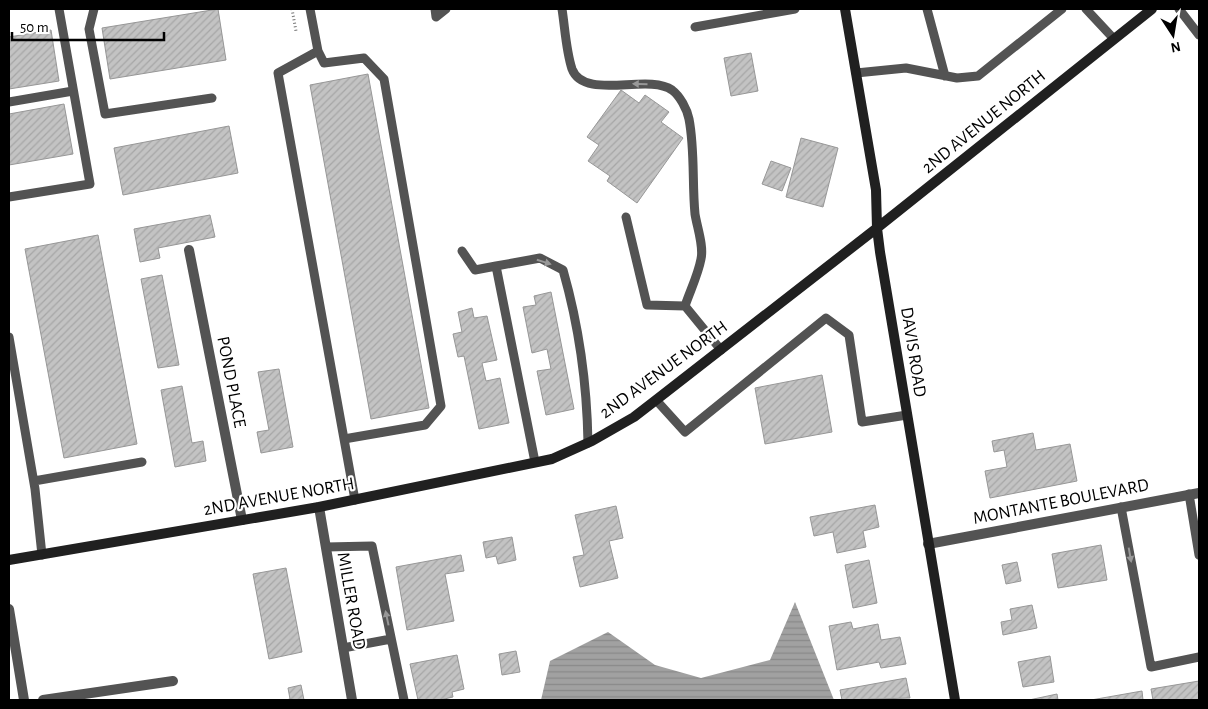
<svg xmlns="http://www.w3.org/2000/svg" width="1208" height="709" viewBox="0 0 1208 709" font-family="'Alegreya Sans',sans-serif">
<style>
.water{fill:url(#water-rules)}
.building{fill:url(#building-hatch);stroke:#979797}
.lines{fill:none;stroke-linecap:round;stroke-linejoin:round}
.path{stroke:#757575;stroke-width:3;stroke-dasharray:1 2.5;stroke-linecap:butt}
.lane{stroke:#535353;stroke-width:9}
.street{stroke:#535353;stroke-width:10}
.secondary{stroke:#202020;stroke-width:10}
.oneway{fill:#989898}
.labels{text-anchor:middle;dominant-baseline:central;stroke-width:4.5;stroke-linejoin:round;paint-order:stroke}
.street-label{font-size:18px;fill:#000;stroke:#fff}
</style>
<defs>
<pattern id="water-rules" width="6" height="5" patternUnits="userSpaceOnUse" patternTransform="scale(1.25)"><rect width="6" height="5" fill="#a1a1a1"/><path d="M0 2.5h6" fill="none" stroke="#898989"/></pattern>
<pattern id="building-hatch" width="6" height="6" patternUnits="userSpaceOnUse" patternTransform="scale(1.25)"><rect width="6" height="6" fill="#c3c3c3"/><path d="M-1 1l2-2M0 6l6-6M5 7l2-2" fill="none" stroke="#a6a6a6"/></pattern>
</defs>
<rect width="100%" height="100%" fill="#fff"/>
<path class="water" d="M795,602L834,700H541L550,661L608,632L655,665L701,678L770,660Z"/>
<path class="building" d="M218,9L226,60L110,79L102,28Z
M51,30L59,81L9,89V37Z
M751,53L758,91L731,96L724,58Z
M368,74L429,408L371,419L310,85Z
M621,90L639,103L645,95L669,112L661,122L683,138L637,203L607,181L610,176L588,161L599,145L587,137Z
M64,104L73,154L9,165V114Z
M229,126L238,173L123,195L114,148Z
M801,138L838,148L823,207L786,197Z
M771,161L791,168L782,191L762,184Z
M210,215L215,237L158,248L160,258L140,262L134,229Z
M98,235L137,444L64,458L25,249Z
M162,275L179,365L158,368L141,279Z
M551,292L574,409L546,415L537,371L551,369L547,349L532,353L523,307L536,305L534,296Z
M472,308L474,318L487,316L497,360L482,363L486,381L500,378L509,423L479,429L464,356L458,357L453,334L462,332L458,312Z
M279,369L293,447L261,453L257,432L269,430L258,372Z
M822,375L832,432L765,444L755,388Z
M182,386L192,443L203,441L206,461L175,467L161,390Z
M1033,433L1036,450L1070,444L1077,481L990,498L985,471L1007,467L1004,450L994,452L992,441Z
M875,505L879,527L863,531L866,547L837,553L833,532L814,536L810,517Z
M616,506L623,538L609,541L618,578L580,587L573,557L584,555L575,515Z
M512,537L516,560L498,564L496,556L486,558L483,542Z
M1101,545L1107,580L1058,588L1052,554Z
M461,555L464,571L445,574L454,621L407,630L396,567Z
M869,560L877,603L853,608L845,565Z
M1017,562L1021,581L1006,584L1002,565Z
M286,568L302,652L269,659L253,574Z
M1032,605L1037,628L1003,635L1001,622L1012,620L1010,609Z
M851,622L853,629L878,624L881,640L900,637L906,664L881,668L879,662L837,670L829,626Z
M516,651L520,672L502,675L499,654Z
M457,655L464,689L452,692L453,697L440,700H418L410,664Z
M1050,656L1054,682L1023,687L1018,662Z
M906,678L910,698L842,700L840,690Z
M1199,681V700H1153L1151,689Z
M301,685L304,700H286L290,699L288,688Z
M1142,691L1143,700H1091Z
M1057,694L1058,700H1029Z"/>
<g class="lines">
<path class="path" d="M292,9L296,31"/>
<path class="lane" d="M94,9L89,29L105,114L212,98
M310,9L318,51L278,73L355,500
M435,9L436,17L446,9
M562,9C565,28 566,51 572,69C584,101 648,73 672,90C680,96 687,109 689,119C695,150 692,183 695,214C697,227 704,246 701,259C698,275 690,291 685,306
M927,9L945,76
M1086,9L1114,39
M1179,9L1199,35
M695,27L795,9
M318,51L324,63L364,58L384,79L441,406L425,425L344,439
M856,73L906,68L957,78L978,76L1062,9
M9,102L73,91
M9,197L90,184L59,9
M626,217L647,305L685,306L721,350
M462,251L475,270L496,266L535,462
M496,266L540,258L563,270C579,326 587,384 588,443
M9,337L35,489L42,555
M656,400L685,432L826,318L849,335L862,422L907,415
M34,481L142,462
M1189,494L1199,555
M1121,507L1151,667L1199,657
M326,547L372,546L404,700
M343,648L391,639"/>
<path class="street" d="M189,250L242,520
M319,507L352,700
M928,544L1199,493
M9,609L24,700
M43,700L173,681"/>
<path class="secondary" d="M845,9L876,190L877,228L880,252L955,700
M9,560L319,507L552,459L592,441L634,417L656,400L877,228L1152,9"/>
</g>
<defs><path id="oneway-solid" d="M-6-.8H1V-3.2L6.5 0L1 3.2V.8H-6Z" transform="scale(1.25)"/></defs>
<g class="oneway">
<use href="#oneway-solid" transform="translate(640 84) rotate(-179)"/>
<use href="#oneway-solid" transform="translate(544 262) rotate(17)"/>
<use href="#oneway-solid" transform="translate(1130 555) rotate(80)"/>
<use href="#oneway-solid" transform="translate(387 618) rotate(-102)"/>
</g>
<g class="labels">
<g class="street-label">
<text transform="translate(984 122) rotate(-39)">2ND AVENUE NORTH</text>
<text transform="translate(913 352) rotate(81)">DAVIS ROAD</text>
<text transform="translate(664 370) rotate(-36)">2ND AVENUE NORTH</text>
<text transform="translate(231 382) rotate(79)">POND PLACE</text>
<text transform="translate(279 497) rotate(-10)">2ND AVENUE NORTH</text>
<text transform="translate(1061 502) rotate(-11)">MONTANTE BOULEVARD</text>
<text transform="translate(351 601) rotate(80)">MILLER ROAD</text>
</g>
</g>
<rect width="1208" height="709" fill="none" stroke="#000000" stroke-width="20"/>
<g transform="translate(1173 35) rotate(168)" stroke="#ffffff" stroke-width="4" paint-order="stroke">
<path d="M0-4L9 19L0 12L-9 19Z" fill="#000000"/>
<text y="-8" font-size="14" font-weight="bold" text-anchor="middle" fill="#000000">N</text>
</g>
<path d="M12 32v8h152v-8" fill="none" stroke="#000000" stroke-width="2.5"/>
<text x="20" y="32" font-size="15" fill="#000000" stroke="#ffffff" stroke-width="4" paint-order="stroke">50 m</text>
</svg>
